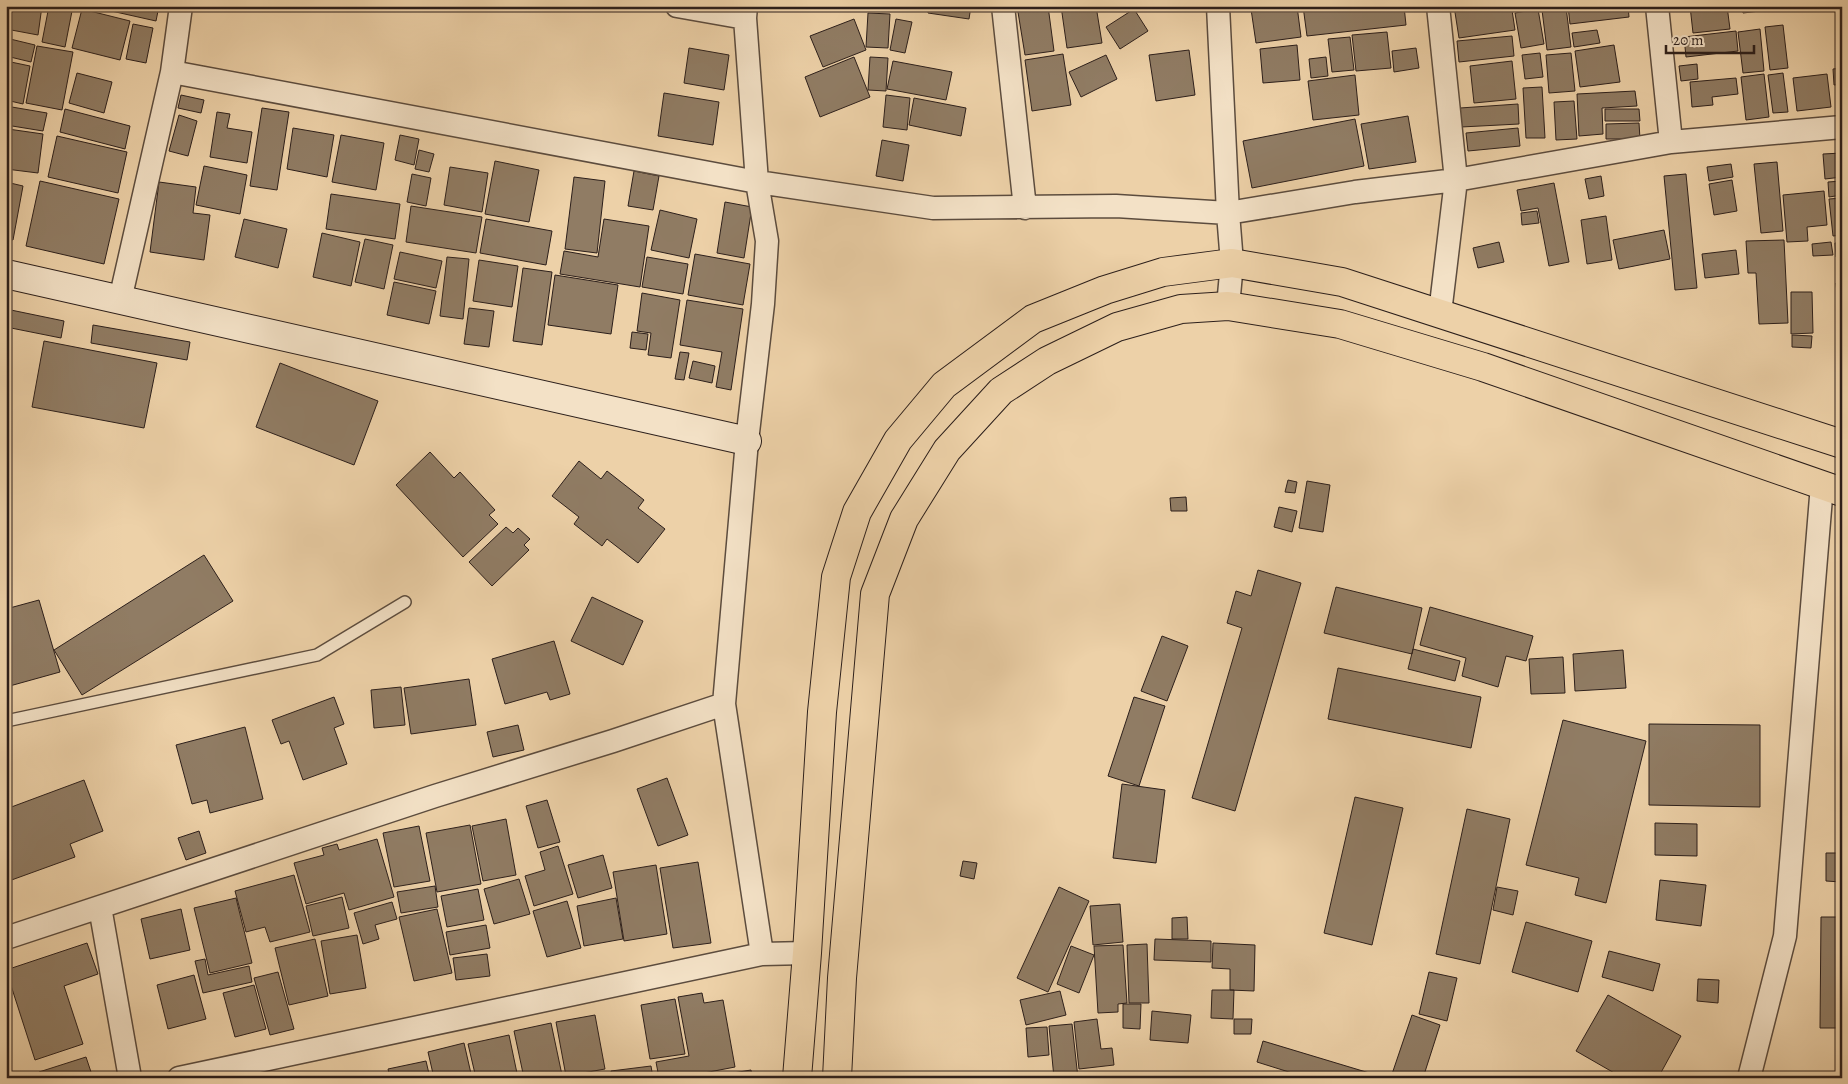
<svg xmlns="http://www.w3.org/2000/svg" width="1848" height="1084" font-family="Alegreya,serif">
	<rect width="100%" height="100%" fill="#edd1a8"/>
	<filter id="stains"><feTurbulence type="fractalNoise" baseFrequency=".004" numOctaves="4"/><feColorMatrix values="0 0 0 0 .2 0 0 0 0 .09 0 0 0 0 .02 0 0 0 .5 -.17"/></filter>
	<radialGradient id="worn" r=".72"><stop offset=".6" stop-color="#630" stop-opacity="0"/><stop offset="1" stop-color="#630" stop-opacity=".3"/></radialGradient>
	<path fill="#907c64" stroke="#2c1f1b" d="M6 6H42L38 35 6 29Z
		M49 6H73L65 47 42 42Z
		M89 6H159L156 21Z
		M928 6H971L969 19 928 13Z
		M1017 6H1048L1054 51 1025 55Z
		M1061 6H1096L1102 43 1067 48Z
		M1272 6H1297L1301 37 1256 43 1251 9Z
		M1303 6H1404L1406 25 1307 36Z
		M1454 6H1532V7L1512 10 1515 30 1459 38Z
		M1568 6H1628L1629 17 1570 24Z
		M1690 6H1727L1730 29 1693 33Z
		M1742 6H1759L1760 11 1743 13Z
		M1566 7 1571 47 1547 50 1542 10Z
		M82 9 130 21 120 60 72 48Z
		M1134 9 1148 31 1120 49 1106 27Z
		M1538 9 1544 44 1521 48 1515 13Z
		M868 13 890 14 888 48 866 47Z
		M854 19 866 50 823 67 810 36Z
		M896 19 912 22 905 53 890 50Z
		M133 24 153 28 146 63 126 59Z
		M1783 25 1788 68 1770 70 1765 27Z
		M1760 29 1764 71 1743 73 1738 32Z
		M1597 30 1600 43 1574 47 1572 33Z
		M1736 31 1738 51 1686 57 1684 37Z
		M1387 32 1391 68 1356 71 1352 35Z
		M1512 36 1514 56 1459 62 1457 41Z
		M1350 37 1354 70 1332 72 1328 39Z
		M6 38 35 45 31 62 6 56Z
		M1297 45 1300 80 1263 83 1260 49Z
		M1614 45 1620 82 1580 87 1575 51Z
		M37 46 73 52 62 110 26 103Z
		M689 48 729 55 724 90 684 83Z
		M1416 48 1419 68 1394 72 1392 51Z
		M1189 50 1195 95 1156 101 1149 55Z
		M1540 53 1543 77 1525 79 1522 55Z
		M1571 53 1575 91 1549 93 1546 55Z
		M1063 54 1071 105 1032 111 1025 60Z
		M1106 55 1117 79 1081 97 1069 72Z
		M854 57 870 97 820 117 805 77Z
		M870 57 888 58 886 91 868 90Z
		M1326 57 1328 76 1311 78 1309 59Z
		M6 61 30 66 23 104 6 100Z
		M893 61 952 72 946 100 887 89Z
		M1512 61 1516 99 1474 103 1470 66Z
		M1697 64 1698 79 1681 81 1679 66Z
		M1842 68V84L1834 85 1833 69Z
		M77 73 112 82 104 113 69 103Z
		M1783 73 1788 112 1773 113 1768 75Z
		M1764 74 1769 117 1746 120 1741 77Z
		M1827 74 1831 107 1797 111 1793 78Z
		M1355 75 1359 115 1313 120 1308 81Z
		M1736 78 1738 94 1712 97 1713 105 1692 107 1690 82Z
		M1542 87 1545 138H1526L1523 88Z
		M1635 91 1637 106 1602 108 1603 134 1579 136 1577 94Z
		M664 93 719 102 713 145 658 136Z
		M181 95 204 100 201 113 178 108Z
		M886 95 910 98 907 130 883 127Z
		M914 98 966 108 961 136 909 125Z
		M1574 101 1577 139 1556 140 1554 102Z
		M1518 104 1519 124 1461 127 1460 108Z
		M6 106 47 113 43 131 6 125Z
		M262 108 289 112 277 190 250 186Z
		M65 109 130 126 125 149 60 132Z
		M1605 109H1639L1640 121H1605Z
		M217 112 230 114 227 128 252 132 247 163 210 157Z
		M179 115 197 121 188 156 169 151Z
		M1408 116 1416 162 1369 169 1361 124Z
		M1355 119 1364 166 1252 188 1243 141Z
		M1639 123 1640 139H1606V124Z
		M293 128 334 135 327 177 287 169Z
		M1518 128 1520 146 1468 151 1466 133Z
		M8 129 43 134 38 173 6 169Z
		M341 135 384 143 376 190 332 182Z
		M400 135 419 139 414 165 395 160Z
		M57 136 127 152 118 193 48 177Z
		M882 140 909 145 903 181 876 176Z
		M419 150 434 154 429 172 415 169Z
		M1842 153V177L1825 179 1823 154Z
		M495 161 539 170 529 222 485 214Z
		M1777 162 1783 231 1761 233 1754 164Z
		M1731 164 1733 177 1709 181 1707 167Z
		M204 166 247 175 240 214 196 205Z
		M450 167 488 173 482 212 444 205Z
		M634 171 659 176 653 210 628 206Z
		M412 174 431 178 426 206 407 202Z
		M1686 174 1697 288 1675 290 1664 176Z
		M1601 176 1604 196 1589 199 1585 179Z
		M574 177 605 181 597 253 565 249Z
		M1732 180 1737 211 1714 215 1709 184Z
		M40 181 119 199 104 264 26 246Z
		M1842 181V195L1829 197 1828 182Z
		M6 182 23 186 13 240 6 239Z
		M159 182 196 187 193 213 210 215 204 260 150 252Z
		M1554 183 1569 262 1549 266 1538 208 1521 211 1517 190Z
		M1824 191 1827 225 1807 227 1808 241 1787 242 1783 195Z
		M331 194 400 204 395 239 326 229Z
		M1842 198V235L1833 236 1829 199Z
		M725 202 752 207 744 258 717 253Z
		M411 206 482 217 476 253 406 242Z
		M660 210 697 219 689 258 651 250Z
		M1537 211 1539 223 1522 225 1521 213Z
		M1606 216 1612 260 1587 264 1581 220Z
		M244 219 287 229 278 268 235 257Z
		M486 219 552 231 546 265 480 253Z
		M604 219 649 226 640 287 560 274 564 251 598 257Z
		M1664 230 1670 259 1619 269 1613 240Z
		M322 233 360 242 351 286 313 277Z
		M365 239 393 245 384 289 355 282Z
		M1784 240 1788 323 1759 324 1756 273H1748L1746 241Z
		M1499 242 1504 262 1478 268 1473 248Z
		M1831 242 1833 255 1813 256 1812 244Z
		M1835 243H1842V256L1836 257Z
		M1736 250 1739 274 1705 278 1702 254Z
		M400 252 442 261 436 288 394 279Z
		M695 254 750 264 743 305 688 295Z
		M447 257 469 259 463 319 440 316Z
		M647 257 688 264 683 294 642 287Z
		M479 260 518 266 512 307 473 301Z
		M523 268 552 272 542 345 513 341Z
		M555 275 618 285 611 334 548 325Z
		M394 282 436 291 429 324 387 315Z
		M1842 282V316H1839L1836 283Z
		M1791 292H1812L1813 333 1791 334Z
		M642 293 680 300 671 358 648 355 651 333 637 331Z
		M687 300 743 309 731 390 716 387 722 352 680 345Z
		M469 308 494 311 489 347 464 344Z
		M6 309 64 321 61 338 6 327Z
		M93 325 190 342 187 360 91 343Z
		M632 332 648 334 646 350 630 348Z
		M1792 335 1812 336 1811 348 1792 347Z
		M44 341 157 363 144 428 32 407Z
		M680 352 689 353 684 380 675 379Z
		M693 361 715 366 712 383 689 378Z
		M280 363 378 401 354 465 256 427Z
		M430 452 454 478 460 472 495 510 489 515 498 524 463 557 396 485Z
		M579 461 601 479 607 471 644 500 638 508 665 529 638 563 607 539 602 546 574 524 579 517 552 496Z
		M1288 480 1297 482 1295 493 1285 492Z
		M1307 481 1330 485 1323 532 1299 528Z
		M1186 497 1187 511H1171L1170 498Z
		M1279 507 1297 511 1292 532 1274 527Z
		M506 527 513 533 518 528 530 539 524 545 529 550 492 586 469 562Z
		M204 555 233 601 82 695 54 650Z
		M1258 570 1301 583 1235 811 1192 798 1242 628 1227 623 1236 591 1251 596Z
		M1336 587 1422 608 1412 654 1324 633Z
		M592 597 643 621 623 665 571 641Z
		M39 600 60 672 6 687V609Z
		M1430 607 1533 636 1526 661 1506 656 1498 687 1462 676 1466 658 1420 645Z
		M1162 636 1188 646 1167 701 1141 691Z
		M554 641 570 694 550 700 547 692 505 704 492 659Z
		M1413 649 1460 661 1455 681 1408 669Z
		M1623 650 1626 688 1575 691 1573 654Z
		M1563 657 1565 693 1531 694 1529 659Z
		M1338 668 1481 697 1471 748 1328 719Z
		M469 679 476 725 411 734 404 688Z
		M401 687 405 725 374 728 371 690Z
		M334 697 344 724 334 728 347 764 303 780 289 741 281 744 272 720Z
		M1134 697 1165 706 1139 786 1108 776Z
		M1563 720 1646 741 1606 903 1575 895 1579 878 1526 865Z
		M1649 724 1760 725V807L1649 805Z
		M518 725 524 750 493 757 487 732Z
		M245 727 263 799 210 813 207 800 192 804 176 745Z
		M667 778 688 835 658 846 637 789Z
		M84 780 103 831 70 844 75 857 6 882V809Z
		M1122 784 1165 790 1156 863 1113 858Z
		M1355 797 1403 808 1372 945 1324 933Z
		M547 800 560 842 538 848 526 806Z
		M1467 809 1510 819 1480 964 1436 954Z
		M506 819 516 875 483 881 472 826Z
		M1655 823 1697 824V856L1655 855Z
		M470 825 481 884 437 892 426 833Z
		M419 826 430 881 394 887 383 833Z
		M199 831 206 853 186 860 178 838Z
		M377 839 394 897 349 910 344 893 306 904 294 863 324 855 322 848 337 844 339 850Z
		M558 846 573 894 534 906 525 876 545 870 540 852Z
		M1826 853H1842V882L1826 881Z
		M603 855 612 888 578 898 568 865Z
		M963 861 977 863 974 879 960 876Z
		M698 862 711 943 673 948 660 868Z
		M656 865 667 934 624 941 613 872Z
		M294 875 310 932 270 942 265 927 246 932 235 891Z
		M519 879 530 914 494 924 484 889Z
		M1660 880 1706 885 1701 926 1656 920Z
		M435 886 438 907 401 913 397 892Z
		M1059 887 1089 901 1048 992 1017 978Z
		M1497 887 1518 891 1513 915 1493 910Z
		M478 889 484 920 447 927 441 896Z
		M1841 894 1842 1028H1820L1821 917H1841Z
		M342 897 349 928 313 936 306 906Z
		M236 898 252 963 210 973 194 908Z
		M616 898 623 939 584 946 577 906Z
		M567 901 581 948 547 957 533 911Z
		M392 902 397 919 375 925 379 939 363 944 354 913Z
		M1120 904 1123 942 1093 945 1090 906Z
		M181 909 190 950 150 959 141 919Z
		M437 909 452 973 414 981 399 917Z
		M1187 917 1188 939H1172V918Z
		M1526 922 1592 941 1578 992 1512 972Z
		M486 925 490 948 450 955 446 932Z
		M357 935 366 988 330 994 321 941Z
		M315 939 328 996 289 1005 275 948Z
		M1155 939 1211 941V962L1154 960Z
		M87 943 98 974 64 986 83 1044 35 1060 6 970Z
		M1213 943 1255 945 1254 991 1230 990V969L1212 968Z
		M1147 944 1149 1003H1129L1127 945Z
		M1123 945 1127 1003 1118 1004V1012L1098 1013 1094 946Z
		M1071 946 1094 955 1079 993 1057 984Z
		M1609 951 1660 964 1653 991 1602 977Z
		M487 954 490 976 456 980 453 958Z
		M205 959 208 975 249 966 252 982 203 993 195 961Z
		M278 972 294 1029 270 1035 254 978Z
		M1429 972 1457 978 1447 1021 1419 1014Z
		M194 975 206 1019 168 1029 157 985Z
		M1698 979 1719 980 1718 1003 1697 1001Z
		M254 985 266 1029 235 1037 223 993Z
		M1212 990H1234L1233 1019 1211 1018Z
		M1060 991 1066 1015 1026 1025 1020 1000Z
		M702 993 704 1003 723 1000 735 1067 678 1078H659L656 1062 689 1056 678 997Z
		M1608 995 1681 1036 1658 1078H1623L1576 1051Z
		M675 999 685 1054 650 1059 641 1005Z
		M1123 1004H1141L1140 1029 1123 1028Z
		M1152 1011 1191 1015 1188 1043 1150 1040Z
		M595 1015 605 1069 566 1076 556 1022Z
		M1412 1015 1440 1025 1423 1078H1394L1391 1077Z
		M1097 1019 1101 1049 1112 1048 1114 1065 1079 1069 1074 1022Z
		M1234 1019H1252L1251 1034H1234Z
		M551 1023 562 1075 552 1078H524L514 1031Z
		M1072 1024 1078 1078H1054L1049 1026Z
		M1047 1027 1049 1055 1028 1057 1026 1028Z
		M509 1035 518 1078H476L468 1044Z
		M1263 1041 1386 1078H1308L1257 1062Z
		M464 1043 472 1078H434L428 1052Z
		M86 1057 93 1078H41L39 1072Z
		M426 1061 430 1078H390L388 1069Z
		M651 1066 653 1078H612L611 1071Z
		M751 1070 752 1078H703Z
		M1022 1073 1023 1078H996Z"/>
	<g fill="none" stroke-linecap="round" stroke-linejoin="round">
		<g stroke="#5c4c3e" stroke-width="14">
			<path id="lane" d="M6 721 317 655 405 602"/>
		</g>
		<g stroke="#5c4c3e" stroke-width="25">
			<path id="street" d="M677 6 745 18
				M746 6 745 18 757 182 767 241 763 304 747 441 724 704 762 954
				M1003 6 1025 208
				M1218 6 1228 213 1232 263 1228 306
				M1438 6 1456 180 1440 313
				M1657 6 1671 142
				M172 72 757 182 933 208 1116 206 1228 213 1355 192 1456 180 1671 142 1842 127
				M120 300 172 72 181 6
				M100 907 130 1078
				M6 938 435 796 613 741 724 704
				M179 1078 762 954 807 953
				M1749 1078 1785 936 1822 485"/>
		</g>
		<g stroke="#2c1f1b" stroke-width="30">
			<path id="secondary" d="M6 274 747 441"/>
		</g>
		<g stroke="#2c1f1b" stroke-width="30">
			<path id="highway" d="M797 1078 807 953 822 712 836 577 857 512 898 440 944 385 1033 319 1105 290 1163 272 1232 263 1342 282 1842 444
				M837 1078 842 978 875 594 904 519 947 450 1001 391 1047 361 1117 327 1181 309 1228 306 1340 324 1483 367 1842 492"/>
		</g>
		<use href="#lane" stroke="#f3e1c6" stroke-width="11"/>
		<use href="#street" stroke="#f3e1c6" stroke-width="22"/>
		<use href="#secondary" stroke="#f3e1c6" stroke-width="28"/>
		<use href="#highway" stroke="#edd1a8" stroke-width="28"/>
	</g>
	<rect width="1848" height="1084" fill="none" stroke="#edd1a8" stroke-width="25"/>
	<rect x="8" y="8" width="1833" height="1069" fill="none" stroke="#2c1f1b" stroke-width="2.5"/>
	<rect x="12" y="12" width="1823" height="1059" fill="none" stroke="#2c1f1b"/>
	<path d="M1666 45v8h88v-8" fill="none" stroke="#2c1f1b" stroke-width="2.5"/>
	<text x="1673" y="45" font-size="15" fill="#2c1f1b" stroke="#f3e1c6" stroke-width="4" paint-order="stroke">20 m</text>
	<rect width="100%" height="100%" filter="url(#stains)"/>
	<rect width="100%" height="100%" fill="url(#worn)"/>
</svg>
